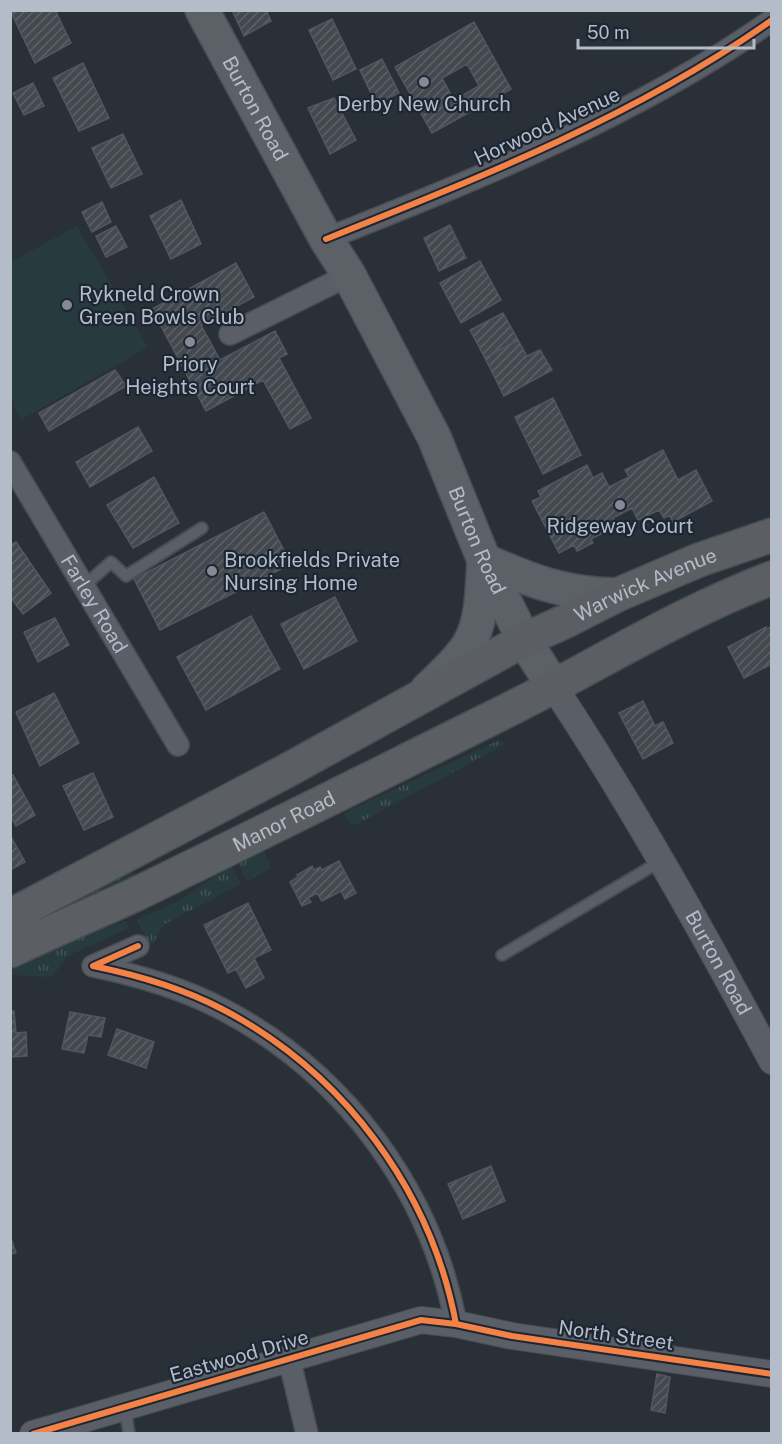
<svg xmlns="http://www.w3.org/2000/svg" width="782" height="1444" font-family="'Public Sans',sans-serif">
	<defs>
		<pattern id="grass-tufts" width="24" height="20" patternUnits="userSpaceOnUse" patternTransform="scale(1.5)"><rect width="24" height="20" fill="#273a3e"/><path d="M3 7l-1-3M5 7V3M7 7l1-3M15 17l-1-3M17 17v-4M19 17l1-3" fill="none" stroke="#445559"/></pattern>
		<pattern id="building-hatch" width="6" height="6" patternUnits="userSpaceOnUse" patternTransform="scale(1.5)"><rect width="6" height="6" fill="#444950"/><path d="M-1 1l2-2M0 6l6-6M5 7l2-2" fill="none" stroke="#5d6168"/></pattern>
	</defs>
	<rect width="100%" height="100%" fill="#2a3038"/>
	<path fill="url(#grass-tufts)" d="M497 741 507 743 355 825 349 823 344 813Z
		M263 849 271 868 247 881 238 862Z
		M231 865 241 884 165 924 157 935 153 945 146 938 137 920 138 919 177 902Z
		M131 869 136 877 11 933Z
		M125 921 129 928 74 953 66 958 52 977 11 975V971L54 947Z"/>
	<path fill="#273a3e" d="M77 226 148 347 21 420 11 402V262Z"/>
	<path fill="url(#building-hatch)" stroke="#52575f" stroke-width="1.5" fill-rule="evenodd" d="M10 10H55L71 43 35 63Z
		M232 10H266L271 21 244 36Z
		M332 19 356 69 333 80 309 30Z
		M474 22 511 89 432 133 395 67ZM467 64 479 86 454 100 442 78Z
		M382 59 399 93 376 104 360 70Z
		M83 63 109 118 79 131 53 78Z
		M33 83 44 106 24 115 13 93Z
		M334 98 356 140 330 154 308 108Z
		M123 134 142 174 111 188 92 148Z
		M181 200 201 244 171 259 150 216Z
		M102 202 111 222 92 232 82 212Z
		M450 225 466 258 439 271 424 238Z
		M116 226 127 247 106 257 96 236Z
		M480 261 501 300 461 323 440 283Z
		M236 263 254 297 201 325 220 360 275 331 287 354 279 358 311 418 290 429 263 380 206 411 152 309Z
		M503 313 518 340 485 358 470 330Z
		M518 340 527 356 540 350 552 370 504 396 485 358Z
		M115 370 126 386 49 431 39 413Z
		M553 398 581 455 543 474 515 417Z
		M138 427 152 451 90 487 76 462Z
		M663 450 678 480 696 470 712 501 673 522 669 515 664 518 659 510 638 520 632 508 613 518 617 526 591 539 593 543 577 551 574 545 559 553 532 501 541 497 538 491 587 465 593 478 602 473 609 487 629 477 625 470Z
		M154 477 179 523 133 548 107 505Z
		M264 512 291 564 160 630 134 579Z
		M16 542 51 593 23 614 10 597V545Z
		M335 597 357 641 304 669 281 624Z
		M251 616 280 669 206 710 177 657Z
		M55 618 69 645 38 662 24 632Z
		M766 627V629L772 627V664L744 678 728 647Z
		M54 693 79 743 40 766 16 712Z
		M643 701 655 726 663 722 673 743 643 759 619 713Z
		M93 773 113 817 84 830 63 786Z
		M13 775 35 815 16 826 10 815V776Z
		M10 835 25 862 10 870Z
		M339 861 356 893 345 899 341 891 322 901 317 893 308 898 311 902 302 906 290 882 298 877 297 875 312 866 314 870 320 867 322 870Z
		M248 903 271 950 254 958 264 978 246 988 236 969 228 973 204 925Z
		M10 1011H14L16 1033 26 1032 27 1056 10 1057Z
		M70 1012 105 1018 101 1037 88 1035 84 1053 62 1049Z
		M117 1029 154 1042 146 1068 108 1055Z
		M491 1166 505 1201 463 1219 448 1184Z
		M10 1235 16 1253 10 1254Z
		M657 1374 670 1377 665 1413 651 1410Z"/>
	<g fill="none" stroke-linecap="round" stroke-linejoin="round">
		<g stroke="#484c53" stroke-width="14">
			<path id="service" d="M84 586 111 562 126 576 202 528
				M502 955 661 861
				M125 1407 129 1434"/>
		</g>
		<g stroke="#484c53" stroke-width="24">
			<g id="minor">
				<path d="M326 239C479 178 636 116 772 20"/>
				<path d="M230 334 349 275"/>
				<path id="s1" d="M10 462 178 745"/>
				<path d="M138 946 93 966C137 975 182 988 222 1009 343 1072 431 1190 456 1324"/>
				<path d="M289 1358 307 1434"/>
			</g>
		</g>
		<g stroke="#484c53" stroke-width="28">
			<g id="tertiary">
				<path id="s2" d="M554 687C634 808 704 934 772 1061"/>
				<path d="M33 1434 421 1320 456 1324 512 1336 772 1374"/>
			</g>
		</g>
		<g stroke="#484c55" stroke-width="36">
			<g id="primary">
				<path id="s3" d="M202 10 326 239 349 275 434 437 484 560 524 640 554 687"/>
				<path d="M484 560C530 581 565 594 617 595"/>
				<path d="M427 690C441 676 459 661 469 644 483 620 482 587 484 560"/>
			</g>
		</g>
		<g stroke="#474c53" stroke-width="36">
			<g id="trunk">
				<path id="s4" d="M10 916 286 771 524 640 566 621 617 595 699 560 772 535"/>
				<path id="s5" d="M10 951C50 932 90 915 130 897 254 837 377 775 500 714 591 669 677 614 772 578"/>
			</g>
		</g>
		<use href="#service" stroke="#5a5e66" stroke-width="10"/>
		<use href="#minor" stroke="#5a5e66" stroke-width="21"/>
		<use href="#tertiary" stroke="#5a5e66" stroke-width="26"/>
		<use href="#primary" stroke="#5c6168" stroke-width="33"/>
		<use href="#trunk" stroke="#5b5f64" stroke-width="33"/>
		<g stroke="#1d2633" stroke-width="10">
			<path id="cycleway" d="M326 239C479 178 636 116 772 20
				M138 946 93 966C137 975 182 988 222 1009 343 1072 431 1190 456 1324
				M33 1434 421 1320 456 1324 512 1336 772 1374"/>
		</g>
		<use href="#cycleway" stroke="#f48246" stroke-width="6"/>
	</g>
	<g fill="#848b96" stroke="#1d2633" stroke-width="2">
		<circle cx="424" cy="82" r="6"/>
		<circle cx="67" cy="305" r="6"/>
		<circle cx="190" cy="342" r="6"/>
		<circle cx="620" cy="505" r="6"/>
		<circle cx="212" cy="571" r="6"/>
	</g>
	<g text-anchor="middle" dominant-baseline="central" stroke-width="4.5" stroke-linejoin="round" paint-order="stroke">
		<g font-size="20" fill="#b4bcc9" stroke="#1d2633">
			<text x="424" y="104">Derby New Church</text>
			<text x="79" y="294" text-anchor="start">Rykneld Crown<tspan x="79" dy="23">Green Bowls Club</tspan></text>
			<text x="190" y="364">Priory<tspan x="190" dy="23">Heights Court</tspan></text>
			<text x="620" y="526">Ridgeway Court</text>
			<text x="224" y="560" text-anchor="start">Brookfields Private<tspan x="224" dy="23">Nursing Home</tspan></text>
		</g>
		<g font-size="20" fill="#b4bcc9" stroke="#1d2633">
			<text stroke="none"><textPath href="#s3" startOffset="112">Burton Road</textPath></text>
			<text transform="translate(547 126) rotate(-25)">Horwood Avenue</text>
			<text stroke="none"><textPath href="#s3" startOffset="598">Burton Road</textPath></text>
			<text stroke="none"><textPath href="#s4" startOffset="717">Warwick Avenue</textPath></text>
			<text stroke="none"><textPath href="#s1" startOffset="165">Farley Road</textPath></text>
			<text stroke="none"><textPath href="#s5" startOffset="303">Manor Road</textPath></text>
			<text stroke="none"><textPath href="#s2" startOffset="321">Burton Road</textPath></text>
			<text transform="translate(616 1335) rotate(8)">North Street</text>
			<text transform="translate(239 1356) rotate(-16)">Eastwood Drive</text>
		</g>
	</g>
	<rect width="782" height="1444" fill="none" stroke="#b4bcc9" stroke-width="24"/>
	<path d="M578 39v9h176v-9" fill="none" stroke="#b4bcc9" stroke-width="3"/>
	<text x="587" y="39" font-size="18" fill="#b4bcc9" stroke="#1d2633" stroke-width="4.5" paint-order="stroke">50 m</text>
</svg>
